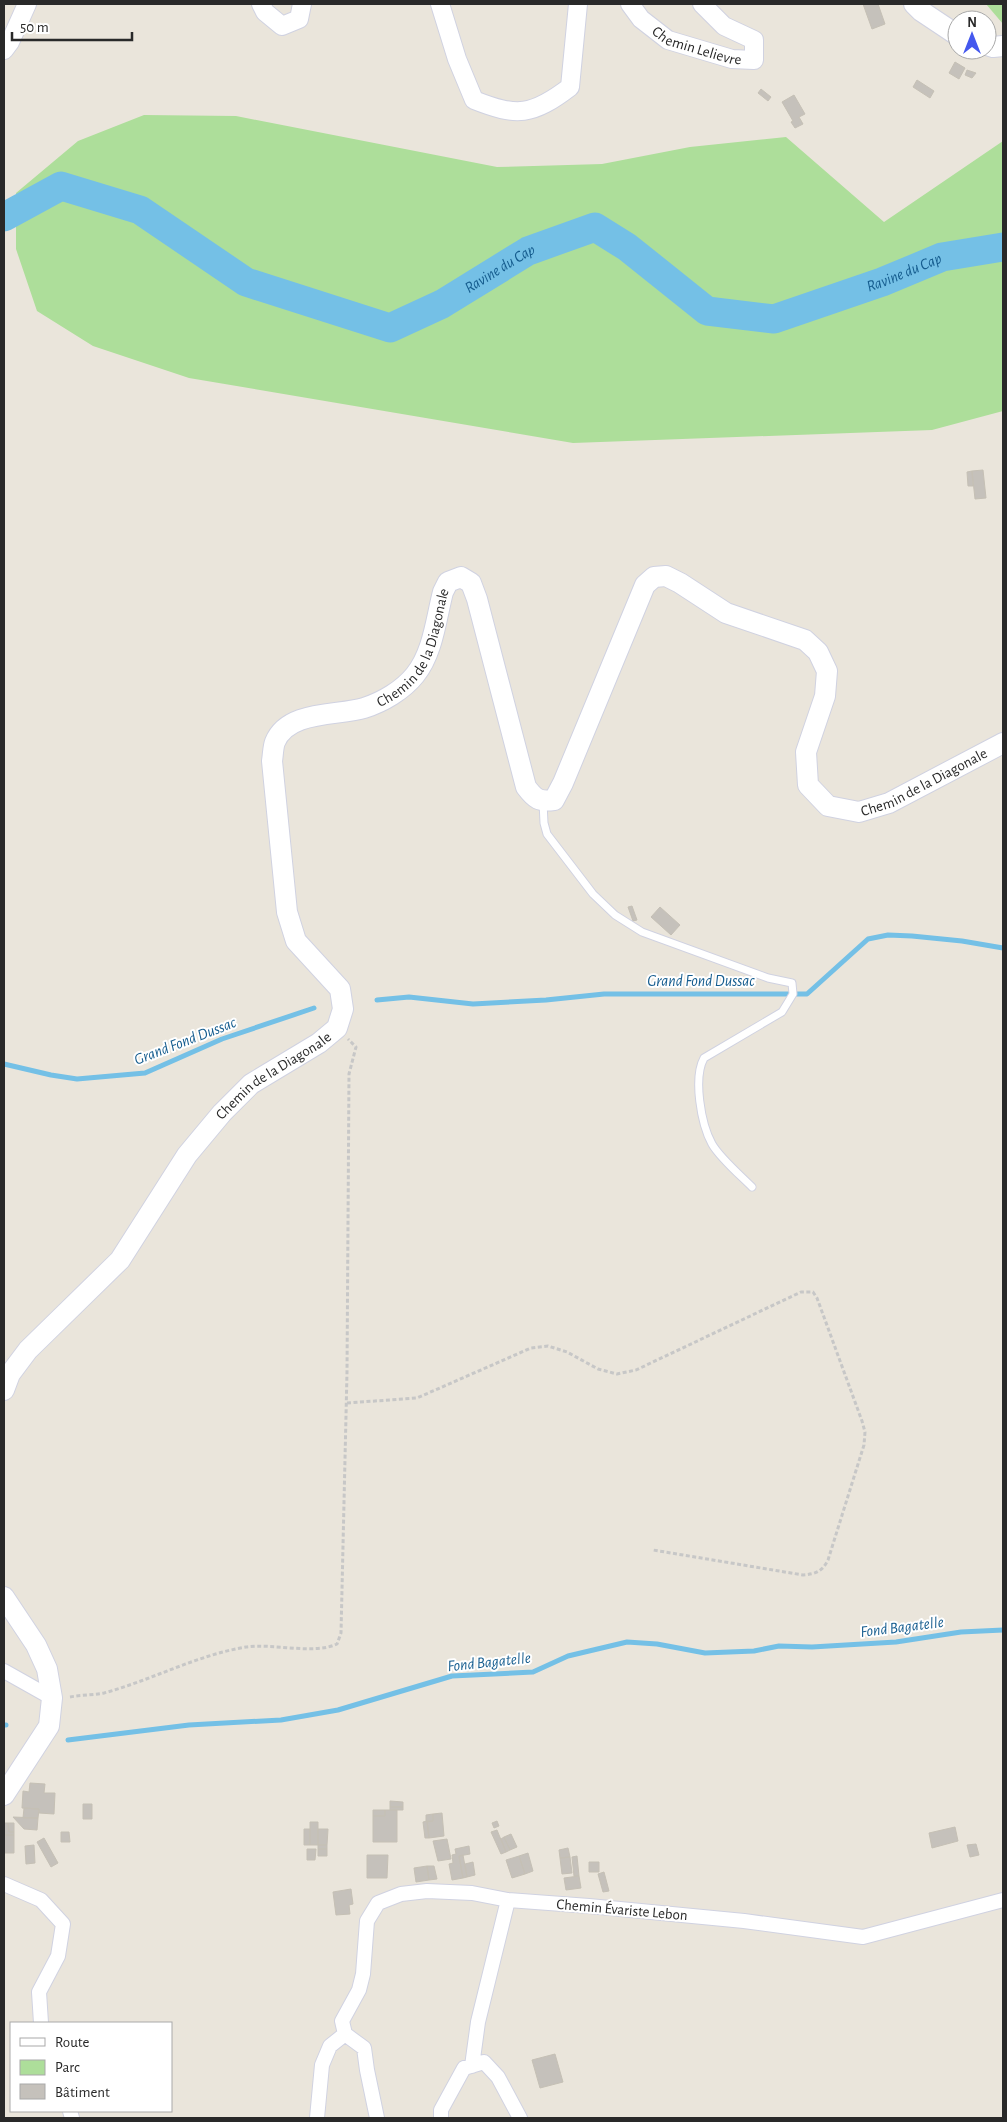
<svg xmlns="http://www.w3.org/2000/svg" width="1007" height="2122" font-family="'Alegreya Sans',sans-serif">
	<rect width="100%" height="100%" fill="#eae5db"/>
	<path fill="#adde9a" d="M986 4H1003V24Z
		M144 115 236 116 497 167 602 164 690 147 786 137 884 222 1003 141V411L932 430 573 443 189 378 93 346 37 311 16 249V193L78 141Z"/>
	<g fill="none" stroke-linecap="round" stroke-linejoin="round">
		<path stroke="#74c0e6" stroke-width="5" d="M377 1000 409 997 473 1004 546 1000 604 994H807L868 939 888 935 912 936 962 941 1003 948
			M4 1064 51 1075 77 1079 145 1073 222 1039 314 1008
			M4 1725H6
			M68 1740 189 1725 281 1720 338 1710 452 1676 533 1672 568 1656 627 1642 657 1644 705 1653 754 1651 779 1646 812 1647 896 1642 961 1632 1003 1630"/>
		<path stroke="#74c0e6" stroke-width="29" id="s1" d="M4 217 61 186 140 210 246 282 390 328 442 304 528 251 595 227 627 247 707 311 774 319 882 282 942 257 1003 247"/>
	</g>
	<path fill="#c5c1bb" stroke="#c5c0b5" d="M863 4H878L885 24 872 29Z
		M955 62 965 68 959 79 949 73Z
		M967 70 976 73 972 78 965 75Z
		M917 80 934 91 930 98 913 87Z
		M761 89 771 97 768 101 758 93Z
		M794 95 805 114 799 117 803 124 795 128 791 122 793 121 782 102Z
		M983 470 986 498 975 499 972 471Z
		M972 471 973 486H968L967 472Z
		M632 906 637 920 633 921 628 907Z
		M660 907 680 925 671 935 651 917Z
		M30 1783 45 1784 44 1793H55L54 1814 39 1813V1809L22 1808 23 1791 29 1792Z
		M390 1801 403 1802V1807H390Z
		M83 1804H92V1819H83Z
		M390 1807H403V1810H390Z
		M24 1808 39 1809 38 1818H23Z
		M373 1810H385V1816H373Z
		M385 1810H397V1842H373V1816H385Z
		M442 1813 444 1836 429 1838 427 1821H433V1814Z
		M433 1814V1821L426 1822V1815Z
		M13 1817 38 1818 37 1830 24 1829Z
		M427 1821 429 1838H425L423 1822Z
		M497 1821 499 1826 494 1828 492 1823Z
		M310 1822H318V1845H310Z
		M4 1823H8L9 1832H14V1835H4Z
		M8 1823H14V1832H9Z
		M955 1827 958 1841 932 1848 929 1833Z
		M304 1829H310V1845H304Z
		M318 1829H328L327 1845H318Z
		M497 1830 506 1852 501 1854 491 1832Z
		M61 1832H69L70 1842H61Z
		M511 1834 517 1847 510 1850 504 1837Z
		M4 1835H14V1853H4Z
		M504 1837 510 1850 506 1852 501 1839Z
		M44 1838 58 1863 51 1867 37 1842Z
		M447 1839 451 1859 438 1861 433 1841Z
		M976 1844 979 1855 970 1857 967 1845Z
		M34 1845 35 1863 26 1864 25 1846Z
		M318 1845H327V1849H318Z
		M469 1846 470 1854 459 1856 463 1878 452 1880 449 1864 453 1863 452 1855 456 1854 455 1849Z
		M568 1848 570 1857 560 1858 559 1850Z
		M307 1849H316L315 1860H307Z
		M318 1849H327V1856H318Z
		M528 1853 533 1871 525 1874 519 1856Z
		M367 1855H388L387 1878H367Z
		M463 1855 467 1877 463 1878 459 1856Z
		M519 1856 525 1874 512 1878 506 1860Z
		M577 1856 579 1876H574L572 1857Z
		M570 1857 572 1873 562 1874 560 1858Z
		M473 1862 475 1875 467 1877 465 1864Z
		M589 1862H599V1872H589Z
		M427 1866 429 1880 416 1882 414 1868Z
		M427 1866H434L437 1879 429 1880Z
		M604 1872 609 1891 603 1892 598 1874Z
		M579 1876 581 1888 566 1890 564 1878Z
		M351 1889 353 1904 349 1905 350 1914 336 1915 333 1892Z
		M555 2054 563 2082 540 2088 532 2060Z"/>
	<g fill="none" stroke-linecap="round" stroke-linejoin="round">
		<g stroke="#d0d2e1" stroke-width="9">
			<path id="service" d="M543 802 544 823 547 834 593 894 615 915 642 932 768 978 792 983 793 994 782 1012 704 1058C693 1078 701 1124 712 1144 720 1158 740 1175 752 1187"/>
		</g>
		<g stroke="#d0d2e1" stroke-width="16">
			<path id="minor" d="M4 1671 52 1698
				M4 1884 41 1900 63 1924 58 1956 39 1992 41 2023
				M345 2034 342 2021 359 1990 363 1974 367 1921 378 1903 401 1894 427 1891 472 1893 508 1900 589 1906 744 1921 863 1937 1003 1900
				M472 2066 478 2022 508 1900
				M70 2111 72 2118
				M317 2118 322 2065 330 2046 345 2034 364 2048 367 2070 377 2118
				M441 2118V2110L464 2068 484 2062 498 2077 520 2118"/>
		</g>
		<g stroke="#d0d2e1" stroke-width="20">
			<g id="tertiary">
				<path d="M261 4 265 12 282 26 299 19 302 4"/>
				<path d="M440 4 457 59 474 100C517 117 532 116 570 87L578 4"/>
				<path id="s2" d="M630 4 641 19 668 40 732 59 754 60V40L724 26 702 4"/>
				<path d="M4 50 10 42 27 4"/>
			</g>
		</g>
		<g stroke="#d0d2e1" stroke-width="22">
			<g id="secondary">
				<path d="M914 4 921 11 957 35"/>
				<path d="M987 45 993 47 1003 46"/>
				<path id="s3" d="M4 1390 10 1374 28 1350 120 1260 187 1155 222 1113 251 1084 319 1043 337 1028 343 1009 340 989 296 941 287 912 272 761C273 755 273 747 275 742 288 710 338 716 364 708 383 702 403 690 415 675 433 653 436 619 443 592L448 582 461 577 471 583 477 599 526 787C535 799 539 802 554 800L563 783 645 585 654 577 666 576 680 583 726 613 805 640 818 652 827 671 825 696 806 752 808 785 828 806 859 812 889 803 1003 743"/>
				<path d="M4 1597 36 1645 47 1669 52 1698 49 1726 4 1795"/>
			</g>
		</g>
		<path stroke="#c7c7c7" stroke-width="3" stroke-dasharray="4 2.5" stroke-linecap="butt" d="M347 1403 417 1398 531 1348 548 1346 567 1352 598 1369 617 1374 636 1370 801 1292H813L817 1298 862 1421 865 1432 864 1445 828 1560C822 1572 815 1574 803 1575L653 1550
			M70 1697C81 1695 93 1695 104 1693 152 1680 197 1655 246 1647 273 1643 314 1655 337 1644L341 1633 347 1372 349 1074 356 1047 348 1039"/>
		<use href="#service" stroke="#fff" stroke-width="7"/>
		<use href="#minor" stroke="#fff" stroke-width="14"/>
		<use href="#tertiary" stroke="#fff" stroke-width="18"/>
		<use href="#secondary" stroke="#fff" stroke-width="20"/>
	</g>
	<g text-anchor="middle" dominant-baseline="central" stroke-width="4" stroke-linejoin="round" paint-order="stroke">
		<g font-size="15" fill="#292929" stroke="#fff">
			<text stroke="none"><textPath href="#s2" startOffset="82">Chemin Lelievre</textPath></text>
			<text stroke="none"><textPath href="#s3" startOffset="989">Chemin de la Diagonale</textPath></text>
			<text stroke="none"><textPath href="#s3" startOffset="2036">Chemin de la Diagonale</textPath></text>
			<text stroke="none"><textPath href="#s3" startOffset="419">Chemin de la Diagonale</textPath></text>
			<text transform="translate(622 1910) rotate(5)">Chemin Évariste Lebon</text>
		</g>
		<g font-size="16" font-style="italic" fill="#165d8f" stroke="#fff">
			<text stroke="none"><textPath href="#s1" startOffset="552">Ravine du Cap</textPath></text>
			<text stroke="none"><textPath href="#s1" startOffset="1002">Ravine du Cap</textPath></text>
			<text x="701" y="981">Grand Fond Dussac</text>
			<text transform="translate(185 1041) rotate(-21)">Grand Fond Dussac</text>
			<text transform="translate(902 1627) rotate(-7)">Fond Bagatelle</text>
			<text transform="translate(489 1662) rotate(-6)">Fond Bagatelle</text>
		</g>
	</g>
	<rect width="1007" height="2122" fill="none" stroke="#292929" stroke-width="10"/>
	<rect x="10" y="2022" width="162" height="90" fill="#ffffff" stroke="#a9a9a9"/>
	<rect x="20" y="2038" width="25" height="8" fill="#ffffff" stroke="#a9a9a9"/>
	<text x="55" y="2047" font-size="15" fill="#292929">Route</text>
	<rect x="20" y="2060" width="25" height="15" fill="#adde9a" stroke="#a9a9a9"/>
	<text x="55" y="2072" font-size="15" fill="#292929">Parc</text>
	<rect x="20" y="2084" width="25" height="15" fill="#c5c1bb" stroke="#a9a9a9"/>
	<text x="55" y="2097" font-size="15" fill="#292929">Bâtiment</text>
	<g transform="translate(972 35)"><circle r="24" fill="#ffffff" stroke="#a9a9a9"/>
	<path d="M0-4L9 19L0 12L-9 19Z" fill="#4458ee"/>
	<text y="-8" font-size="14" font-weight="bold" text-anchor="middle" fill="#292929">N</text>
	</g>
	<path d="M12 32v8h120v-8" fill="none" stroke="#292929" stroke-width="2.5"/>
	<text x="20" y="32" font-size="15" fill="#292929" stroke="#ffffff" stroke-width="4" paint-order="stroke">50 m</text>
</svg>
